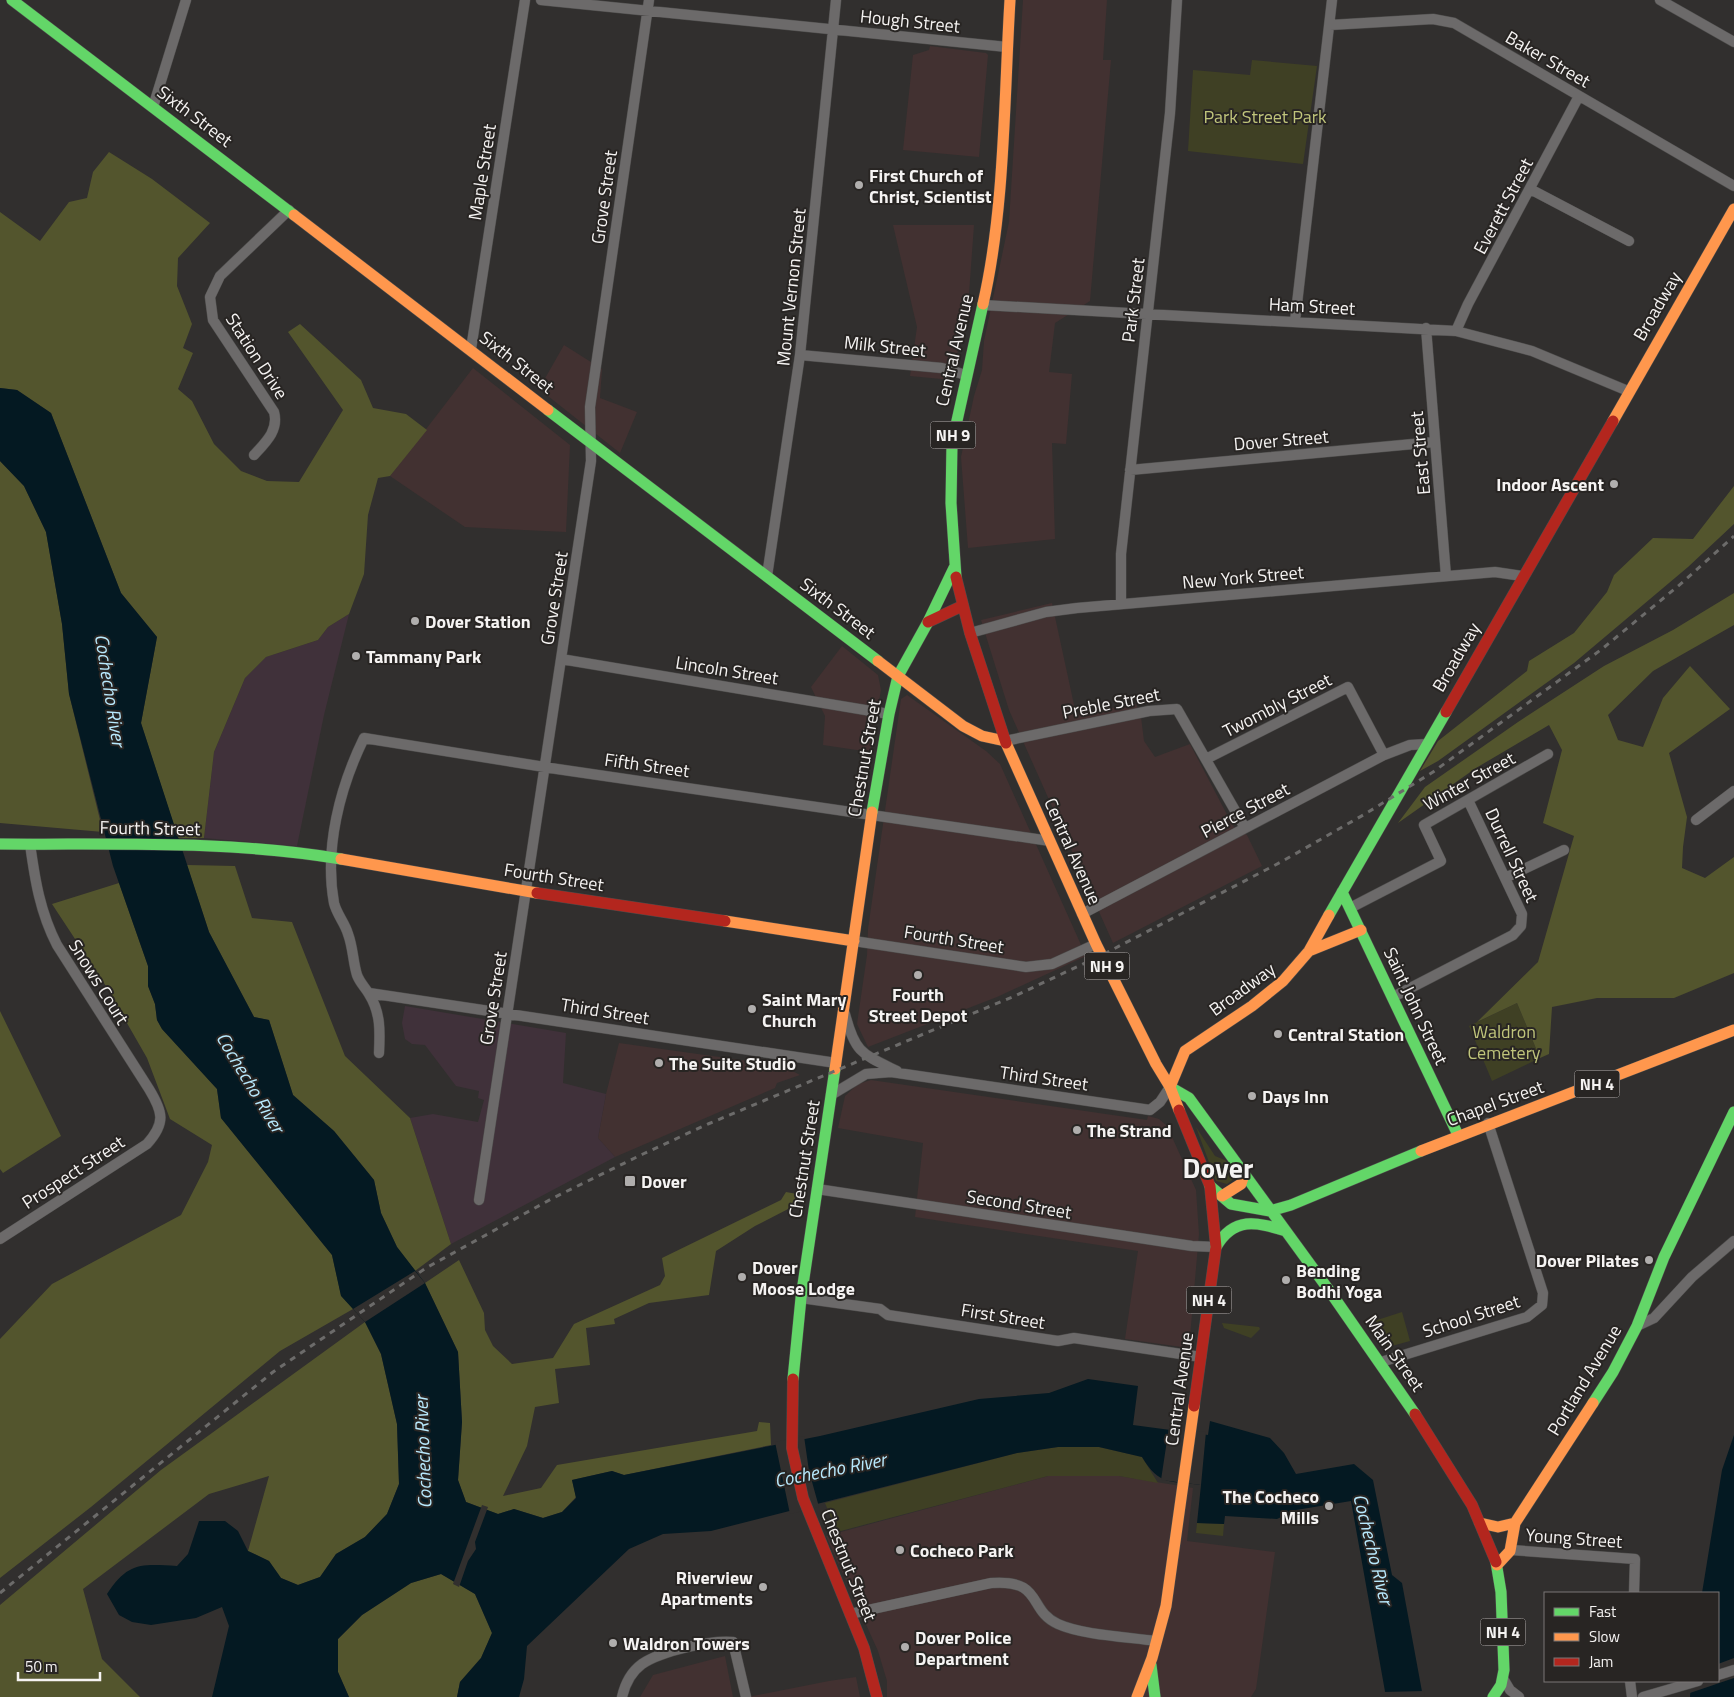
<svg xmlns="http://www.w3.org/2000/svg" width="1734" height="1697" font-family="'Titillium Web',sans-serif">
	<rect width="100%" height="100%" fill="#312f2e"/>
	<path fill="#423131" d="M1023 0H1107L1103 60H1111L1090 301 1055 323 1049 372 1072 374 1066 444 1052 443 1055 539 968 548 961 457 974 396 982 370 984 341 1009 222Z
		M930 46 986 53 988 55 979 157 903 150 913 55 929 50Z
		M893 225H974L969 294 952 380 910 376 917 327Z
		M564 345 602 369 600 398 637 412 620 453 539 389Z
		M473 368 570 445 566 532 465 527 390 476Z
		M1052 603 1076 714 1136 704 1141 717 1144 741 1155 757 1190 744 1233 826 1247 835 1262 866 1113 943 1009 710 981 620Z
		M842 646 878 675 881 690 870 752 823 745 825 716 811 687Z
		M907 695 986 751 1000 764 1086 956 997 997 868 1047 857 1024 867 955 868 929 901 699Z
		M619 1043 783 1066 800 1075 777 1083 775 1088 615 1157 598 1138 606 1094Z
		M871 1080 1147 1120 1148 1116 1159 1119 1167 1126 1196 1190 1199 1234 1189 1348 1125 1339 1138 1251 915 1217 923 1143 838 1128 845 1096 858 1084Z
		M1048 1476H1119L1193 1488 1187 1541 1275 1552 1256 1689 1251 1697H887V1681L878 1651 826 1536Z
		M725 1656 733 1697H640L653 1675Z
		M856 1677 860 1697H748L829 1681Z"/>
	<path fill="#40313a" d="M349 614 324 715 297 846 204 838 214 752 245 678 266 657 318 640 328 627Z
		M405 1006 566 1033 563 1083 606 1094 598 1138 615 1157 451 1244 410 1118 433 1114 478 1122 484 1100 478 1098 479 1091 456 1086 425 1045 412 1044 405 1039 402 1023Z"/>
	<path fill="#3f4024" d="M1252 60 1317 66 1303 164 1188 151 1193 70 1250 75Z
		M1517 1003 1540 1058 1492 1081 1469 1026Z
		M1196 1127 1215 1156 1225 1160 1236 1175 1235 1178 1227 1184 1216 1181Z
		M1402 1312 1410 1341 1388 1347 1371 1322Z
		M1222 1323 1259 1327 1260 1329 1251 1338 1224 1328Z
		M1058 1447H1099L1142 1457 1158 1483 1119 1476H1048L837 1532 825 1503 1017 1453Z
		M1197 1523 1224 1524 1223 1536 1196 1533Z"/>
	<path fill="#53552d" d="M109 152 152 179 210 223 178 258 177 286 192 324 183 348 193 353 178 389 192 401 214 444 241 471 267 481 299 482 343 410 288 332 300 324 361 380 373 408 406 414 427 430 390 476 378 478 368 515 364 574 349 614 328 627 318 640 266 657 245 678 214 752 204 838H178L141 723 157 637 121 593 51 413 17 390 0 388V212L40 241 69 202 87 198 93 172Z
		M0 461 24 486 46 532 62 624 69 694 103 832 0 823Z
		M1734 486V524L1688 567 1574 663 1438 761 1420 771 1438 741 1527 671 1529 661 1574 633 1607 592 1614 575 1653 538 1693 539Z
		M1734 593V625L1653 671 1608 715 1618 740 1643 747 1663 698 1690 666 1730 709 1669 753 1687 817 1683 847 1682 868 1705 878 1734 857V973L1674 998H1597L1552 1007 1549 1054 1540 1058 1517 1003 1477 1022 1538 962 1574 836 1543 823 1562 750 1549 725 1476 768 1398 823 1425 787 1518 722 1604 666 1673 630Z
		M187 865 235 866 252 918 292 922 345 1056 410 1118 451 1244 415 1271 397 1247 381 1213 374 1180 334 1131 293 1095 269 1020 254 1017 209 932Z
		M119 883 148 966V986L155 1004 157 1020 162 1029 217 1089 221 1118 332 1255 341 1295 353 1309 280 1351 91 1507 0 1578V1339L52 1284 181 1215 208 1162 212 1145 170 1119 147 1058 104 983 52 904Z
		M0 1011 61 1136 3 1173 0 1169Z
		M786 1192 797 1194 792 1207 755 1226 716 1251 709 1295 649 1303 614 1319 615 1324 586 1328 590 1365 555 1369 559 1403 535 1407 527 1446 503 1496 541 1488 557 1465 757 1431 759 1422 770 1423 771 1445 624 1475 612 1471 572 1480 576 1497 562 1512 543 1518 514 1509 498 1514 466 1502 458 1480 462 1422 458 1352 425 1283 459 1260 484 1313 485 1330 493 1346 512 1364 553 1358 574 1324 660 1285 665 1276 662 1258 781 1200Z
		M365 1322 381 1354 397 1424 399 1484 387 1514 365 1537 336 1554 320 1577 298 1585 281 1578 269 1561 248 1551 269 1476 209 1494 83 1589 102 1659 140 1697H0V1605L161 1470Z
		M441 1574 475 1594 492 1633 481 1658 460 1682 457 1697H349L338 1672V1639L362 1615 411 1583Z"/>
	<path fill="#041922" d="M0 388 17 390 51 413 121 593 157 637 141 723 209 932 254 1017 269 1020 293 1095 334 1131 374 1180 381 1213 397 1247 425 1283 458 1352 462 1422 458 1480 466 1502 498 1514 514 1509 543 1518 562 1512 576 1498 572 1480 612 1471 624 1475 820 1436 979 1399 1049 1393 1088 1379 1138 1386 1133 1425 1208 1435 1210 1421 1270 1438 1284 1453 1296 1474 1354 1464 1373 1480 1392 1575 1402 1583 1423 1697H1386L1351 1501 1296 1510 1277 1519 1225 1516 1224 1524 1197 1523 1201 1485C1171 1481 1159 1486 1142 1457L1099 1447H1058L1017 1453 711 1531 663 1534 629 1549 527 1646 524 1679 519 1697H457L460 1682 481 1658 492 1633 475 1594 441 1574 411 1583 362 1615 338 1639V1672L349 1697H212L229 1626 222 1607 196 1618 151 1625 132 1622 119 1615 107 1594C128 1562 141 1564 177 1566L188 1554 199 1521H225L238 1531 248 1551 269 1561 281 1578 298 1585 320 1577 336 1554 365 1537 387 1514 399 1484 397 1424 381 1354 365 1322 341 1296 332 1255 221 1118 217 1089 162 1029 157 1020 155 1004 148 986V966L113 866 69 694 62 624 46 532 24 486 0 461Z
		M1734 1435V1697H1690L1691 1681H1718V1593H1702L1722 1470Z"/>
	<path fill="#312f2e" d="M415 1271 425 1283 365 1322 353 1309Z
		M1169 1427 1206 1432 1201 1485 1161 1480Z
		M804 1436 809 1471 819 1507 790 1514 775 1442Z
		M482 1505 488 1507 475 1542 476 1549 468 1561 459 1587 453 1584Z
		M1734 1658V1678L1687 1694 1689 1681H1718V1664Z
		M1424 1691 1425 1697H1383V1692Z"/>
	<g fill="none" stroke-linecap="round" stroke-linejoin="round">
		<g stroke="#4d4c4b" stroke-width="11">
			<path id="street" d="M541 0 1007 47
				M1660 0 1734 42
				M1330 25 1433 19 1454 23 1734 186
				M153 107 186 0
				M1530 189 1629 241
				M983 305 1456 331 1532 351 1628 391
				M1295 321 1332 0
				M1426 328 1446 576
				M1456 331 1468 304 1579 96
				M471 349 525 0
				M800 355 942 368 966 375
				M254 455C266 442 279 430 274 412L213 320 210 297 220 276 289 210
				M1130 470 1435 442
				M767 576 800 355 836 0
				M1121 604V554L1170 113 1177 0
				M970 633 1046 612 1077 608 1495 572 1522 576
				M561 659 889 714
				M1005 741 1149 711 1177 709 1245 828
				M1206 759 1348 687 1384 755
				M1696 820 1734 791
				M1505 878 1564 850
				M1350 908 1441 861 1424 825 1548 754
				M1082 914 1384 755 1410 745 1427 744
				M854 941 1026 967 1052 964 1096 944
				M369 993 836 1063
				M1393 997 1513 935 1521 926 1522 914 1468 800
				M845 1014C855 1053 862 1054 897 1071
				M379 1053C380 1032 381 1013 369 994 365 987 360 983 357 975 353 962 353 947 348 934 345 923 337 915 334 903 324 848 340 787 364 738L557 769 1050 841
				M831 1095 866 1074 891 1072 1150 1110 1160 1102 1170 1087
				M817 1189 1192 1246 1216 1247
				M479 1200 591 461 590 407 649 0
				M0 1239 147 1144C166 1123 163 1112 149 1089L57 945C40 912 35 880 30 844
				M801 1298 880 1309 888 1315 1058 1341 1074 1338 1201 1357
				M1637 1326 1654 1318 1692 1277 1734 1241
				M1381 1362 1527 1317 1542 1305 1543 1293 1488 1123
				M1511 1550 1635 1559 1634 1593
				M850 1614 991 1583C1044 1579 1027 1610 1058 1624 1082 1635 1128 1637 1156 1641
				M1718 1675 1734 1670
				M1504 1680 1510 1690 1519 1697
				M1630 1681 1632 1697
				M622 1697C625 1684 631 1672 642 1664 661 1651 710 1640 733 1642L746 1697
				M1643 1697 1698 1681"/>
		</g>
		<g stroke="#4d4c4b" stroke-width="12">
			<path id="fast" d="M12 0 294 215
				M548 410 878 661
				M956 577 951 503 952 443 983 304
				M872 812 889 714 898 676 928 622 954 568
				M0 844C113 845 229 840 341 859
				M1342 892 1458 1135
				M1329 915 1446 712
				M1170 1087 1189 1098 1331 1293 1415 1414
				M1210 1186 1231 1204 1270 1211 1291 1205 1421 1151
				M1216 1247C1234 1216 1256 1222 1286 1231
				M793 1379 801 1298 835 1069
				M1593 1403 1613 1372 1637 1326 1664 1257 1734 1112
				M1151 1665 1155 1697
				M1493 1697 1501 1685 1504 1670 1501 1592 1496 1562"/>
		</g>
		<g stroke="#4d4c4b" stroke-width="12">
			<path id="slow" d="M294 215 548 410
				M983 304C1005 209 1004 98 1010 0
				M1613 421 1734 209
				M878 661 963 726 982 736 1005 741
				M1006 743 1096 944 1156 1064 1170 1087 1179 1110
				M341 859 537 893
				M725 921 854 941
				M1309 951 1361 930
				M835 1069 872 812
				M1170 1087 1185 1051 1252 1006 1283 981 1309 951 1329 915
				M1421 1151 1734 1030
				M1222 1196 1241 1184 1244 1175
				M1480 1523 1498 1527 1515 1523
				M1497 1565 1510 1551 1515 1523 1593 1403
				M1137 1697 1152 1658 1166 1606 1194 1406"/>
		</g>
		<g stroke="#4d4c4b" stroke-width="12">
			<path id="jam" d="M956 577 970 633 1006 743
				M928 622 962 606
				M1446 712 1613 421
				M537 893 725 921
				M1179 1110 1210 1186 1216 1247 1194 1406
				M793 1379 792 1448 803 1498 864 1648 877 1697
				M1415 1414 1472 1505 1496 1562"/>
		</g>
		<use href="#street" stroke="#6c6a6a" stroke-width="10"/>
		<use href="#fast" stroke="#63d668" stroke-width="11"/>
		<use href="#slow" stroke="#ff974d" stroke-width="11"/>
		<use href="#jam" stroke="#b3261e" stroke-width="11"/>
		<path stroke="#6c6b6a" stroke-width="3" stroke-dasharray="6 6" stroke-linecap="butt" d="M0 1593 273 1372 426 1268 553 1198 643 1154 708 1124 1017 995 1102 955 1281 862 1365 814 1433 772 1602 649 1683 582 1734 536"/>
	</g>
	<g fill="#b0aead" stroke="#282523" stroke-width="2">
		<circle cx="859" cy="185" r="5"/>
		<circle cx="1614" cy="484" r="5"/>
		<circle cx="415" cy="621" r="5"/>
		<circle cx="356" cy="656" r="5"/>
		<circle cx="918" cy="975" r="5"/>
		<circle cx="752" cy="1009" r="5"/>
		<circle cx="1278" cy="1034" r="5"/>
		<circle cx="659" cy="1063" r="5"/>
		<circle cx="1252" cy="1096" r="5"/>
		<circle cx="1077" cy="1130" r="5"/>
		<rect x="624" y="1175" width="12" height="12" rx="2.5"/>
		<circle cx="1649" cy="1260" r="5"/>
		<circle cx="742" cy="1277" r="5"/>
		<circle cx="1286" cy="1280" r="5"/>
		<circle cx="1329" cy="1506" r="5"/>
		<circle cx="900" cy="1550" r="5"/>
		<circle cx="763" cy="1587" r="5"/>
		<circle cx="613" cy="1643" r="5"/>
		<circle cx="905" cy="1647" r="5"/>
	</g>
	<g text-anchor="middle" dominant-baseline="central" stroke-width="4" stroke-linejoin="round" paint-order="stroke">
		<g fill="#282523" stroke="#b8b5b4" stroke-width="1">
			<rect x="930.5" y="421.5" width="45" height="27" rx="4"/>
			<rect x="1084.5" y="952.5" width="45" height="27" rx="4"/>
			<rect x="1574.5" y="1070.5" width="45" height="27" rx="4"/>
			<rect x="1186.5" y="1286.5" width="45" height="27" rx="4"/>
			<rect x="1480.5" y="1618.5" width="45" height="27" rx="4"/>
		</g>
		<g font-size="16" font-weight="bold" fill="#f5f3f2">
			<text x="953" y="435">NH 9</text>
			<text x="1107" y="966">NH 9</text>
			<text x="1597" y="1084">NH 4</text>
			<text x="1209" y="1300">NH 4</text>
			<text x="1503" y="1632">NH 4</text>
		</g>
		<g font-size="18" fill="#f5f3f2" stroke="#282523">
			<text transform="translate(910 21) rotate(6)">Hough Street</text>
			<text transform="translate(1548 59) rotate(30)">Baker Street</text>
			<text transform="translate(195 116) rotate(37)">Sixth Street</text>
			<text transform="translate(482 172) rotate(-81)">Maple Street</text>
			<text transform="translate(604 197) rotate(-82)">Grove Street</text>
			<text transform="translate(1503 206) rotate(-62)">Everett Street</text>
			<text transform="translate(791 287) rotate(-84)">Mount Vernon Street</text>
			<text transform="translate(1133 300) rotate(-83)">Park Street</text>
			<text transform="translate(1312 306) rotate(3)">Ham Street</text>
			<text transform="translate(1657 306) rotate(-60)">Broadway</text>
			<text transform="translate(885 346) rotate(6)">Milk Street</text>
			<text transform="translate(954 350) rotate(-77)">Central Avenue</text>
			<text transform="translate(257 356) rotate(57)">Station Drive</text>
			<text transform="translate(517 362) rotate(38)">Sixth Street</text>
			<text transform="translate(1281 440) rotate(-5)">Dover Street</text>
			<text transform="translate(1420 453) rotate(-95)">East Street</text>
			<text transform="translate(1243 577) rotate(-5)">New York Street</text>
			<text transform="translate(554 598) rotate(-81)">Grove Street</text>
			<text transform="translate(838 608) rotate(37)">Sixth Street</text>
			<text transform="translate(1456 657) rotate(-60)">Broadway</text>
			<text transform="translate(727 670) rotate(9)">Lincoln Street</text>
			<text transform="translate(1111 703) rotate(-11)">Preble Street</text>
			<text transform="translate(1277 705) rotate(-27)">Twombly Street</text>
			<text transform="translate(864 758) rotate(-80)">Chestnut Street</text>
			<text transform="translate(647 765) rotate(8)">Fifth Street</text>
			<text transform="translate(1469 781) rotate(-29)">Winter Street</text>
			<text transform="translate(1245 810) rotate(-28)">Pierce Street</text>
			<text transform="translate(150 828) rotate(1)">Fourth Street</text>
			<text transform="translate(1073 851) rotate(66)">Central Avenue</text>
			<text transform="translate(1512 855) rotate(65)">Durrell Street</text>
			<text transform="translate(554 877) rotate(9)">Fourth Street</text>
			<text transform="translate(954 939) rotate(9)">Fourth Street</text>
			<text transform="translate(99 982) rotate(58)">Snows Court</text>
			<text transform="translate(1242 989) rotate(-36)">Broadway</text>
			<text transform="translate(493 998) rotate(-81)">Grove Street</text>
			<text transform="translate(1416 1006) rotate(65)">Saint John Street</text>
			<text transform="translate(605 1011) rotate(9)">Third Street</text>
			<text transform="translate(1044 1078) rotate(8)">Third Street</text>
			<text transform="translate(1495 1103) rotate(-20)">Chapel Street</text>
			<text transform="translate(804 1159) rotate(-81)">Chestnut Street</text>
			<text transform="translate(73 1172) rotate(-33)">Prospect Street</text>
			<text transform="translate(1019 1204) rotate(9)">Second Street</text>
			<text transform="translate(1003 1316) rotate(9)">First Street</text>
			<text transform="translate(1471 1316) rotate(-18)">School Street</text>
			<text transform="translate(1395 1353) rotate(55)">Main Street</text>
			<text transform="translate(1584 1380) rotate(-59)">Portland Avenue</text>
			<text transform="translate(1179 1389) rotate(-82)">Central Avenue</text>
			<text transform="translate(1574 1538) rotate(4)">Young Street</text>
			<text transform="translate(849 1565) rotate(68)">Chestnut Street</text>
		</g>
		<g font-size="18" fill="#c0c57b" stroke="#282523">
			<text x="1265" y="116">Park Street Park</text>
			<text x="1504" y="1031">Waldron<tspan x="1504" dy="21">Cemetery</tspan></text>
		</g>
		<g font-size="18" font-weight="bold" fill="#f5f3f2" stroke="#282523" text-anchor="start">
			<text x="869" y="175">First Church of<tspan x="869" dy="21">Christ, Scientist</tspan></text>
			<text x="1604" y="484" text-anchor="end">Indoor Ascent</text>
			<text x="425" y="621">Dover Station</text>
			<text x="366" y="656">Tammany Park</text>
			<text x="918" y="994" text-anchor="middle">Fourth<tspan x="918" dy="21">Street Depot</tspan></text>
			<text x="762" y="999">Saint Mary<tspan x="762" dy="21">Church</tspan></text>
			<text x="1288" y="1034">Central Station</text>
			<text x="669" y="1063">The Suite Studio</text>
			<text x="1262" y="1096">Days Inn</text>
			<text x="1087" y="1130">The Strand</text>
			<text x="641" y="1181">Dover</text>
			<text x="1639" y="1260" text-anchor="end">Dover Pilates</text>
			<text x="752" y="1267">Dover<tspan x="752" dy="21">Moose Lodge</tspan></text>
			<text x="1296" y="1270">Bending<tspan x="1296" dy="21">Bodhi Yoga</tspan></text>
			<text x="1319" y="1496" text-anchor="end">The Cocheco<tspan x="1319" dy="21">Mills</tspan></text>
			<text x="910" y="1550">Cocheco Park</text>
			<text x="753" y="1577" text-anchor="end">Riverview<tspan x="753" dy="21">Apartments</tspan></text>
			<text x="915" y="1637">Dover Police<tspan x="915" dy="21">Department</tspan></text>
			<text x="623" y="1643">Waldron Towers</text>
		</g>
		<g font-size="19" font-style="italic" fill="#b8e9fd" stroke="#282523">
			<text transform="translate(111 690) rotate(81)">Cochecho River</text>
			<text transform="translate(251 1082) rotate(59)">Cochecho River</text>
			<text transform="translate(422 1452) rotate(-92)">Cochecho River</text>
			<text transform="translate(830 1469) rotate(-11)">Cochecho River</text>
			<text transform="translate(1374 1549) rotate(76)">Cochecho River</text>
		</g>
		<g font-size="28" font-weight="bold" fill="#f5f3f2" stroke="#282523">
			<text x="1218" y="1167">Dover</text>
		</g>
	</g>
	<rect x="1544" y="1592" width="175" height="90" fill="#282523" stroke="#7a7776"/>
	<rect x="1554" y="1608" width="25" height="8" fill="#63d668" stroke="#7a7776"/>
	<text x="1589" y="1617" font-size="15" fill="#f5f3f2">Fast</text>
	<rect x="1554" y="1633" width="25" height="8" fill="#ff974d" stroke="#7a7776"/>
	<text x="1589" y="1642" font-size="15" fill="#f5f3f2">Slow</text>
	<rect x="1554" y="1658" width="25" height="8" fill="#b3261e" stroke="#7a7776"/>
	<text x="1589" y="1667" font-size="15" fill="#f5f3f2">Jam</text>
	<path d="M18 1672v8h82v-8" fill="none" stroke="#f5f3f2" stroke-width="2.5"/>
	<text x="25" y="1672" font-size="15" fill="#f5f3f2" stroke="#282523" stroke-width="4" paint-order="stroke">50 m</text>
</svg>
